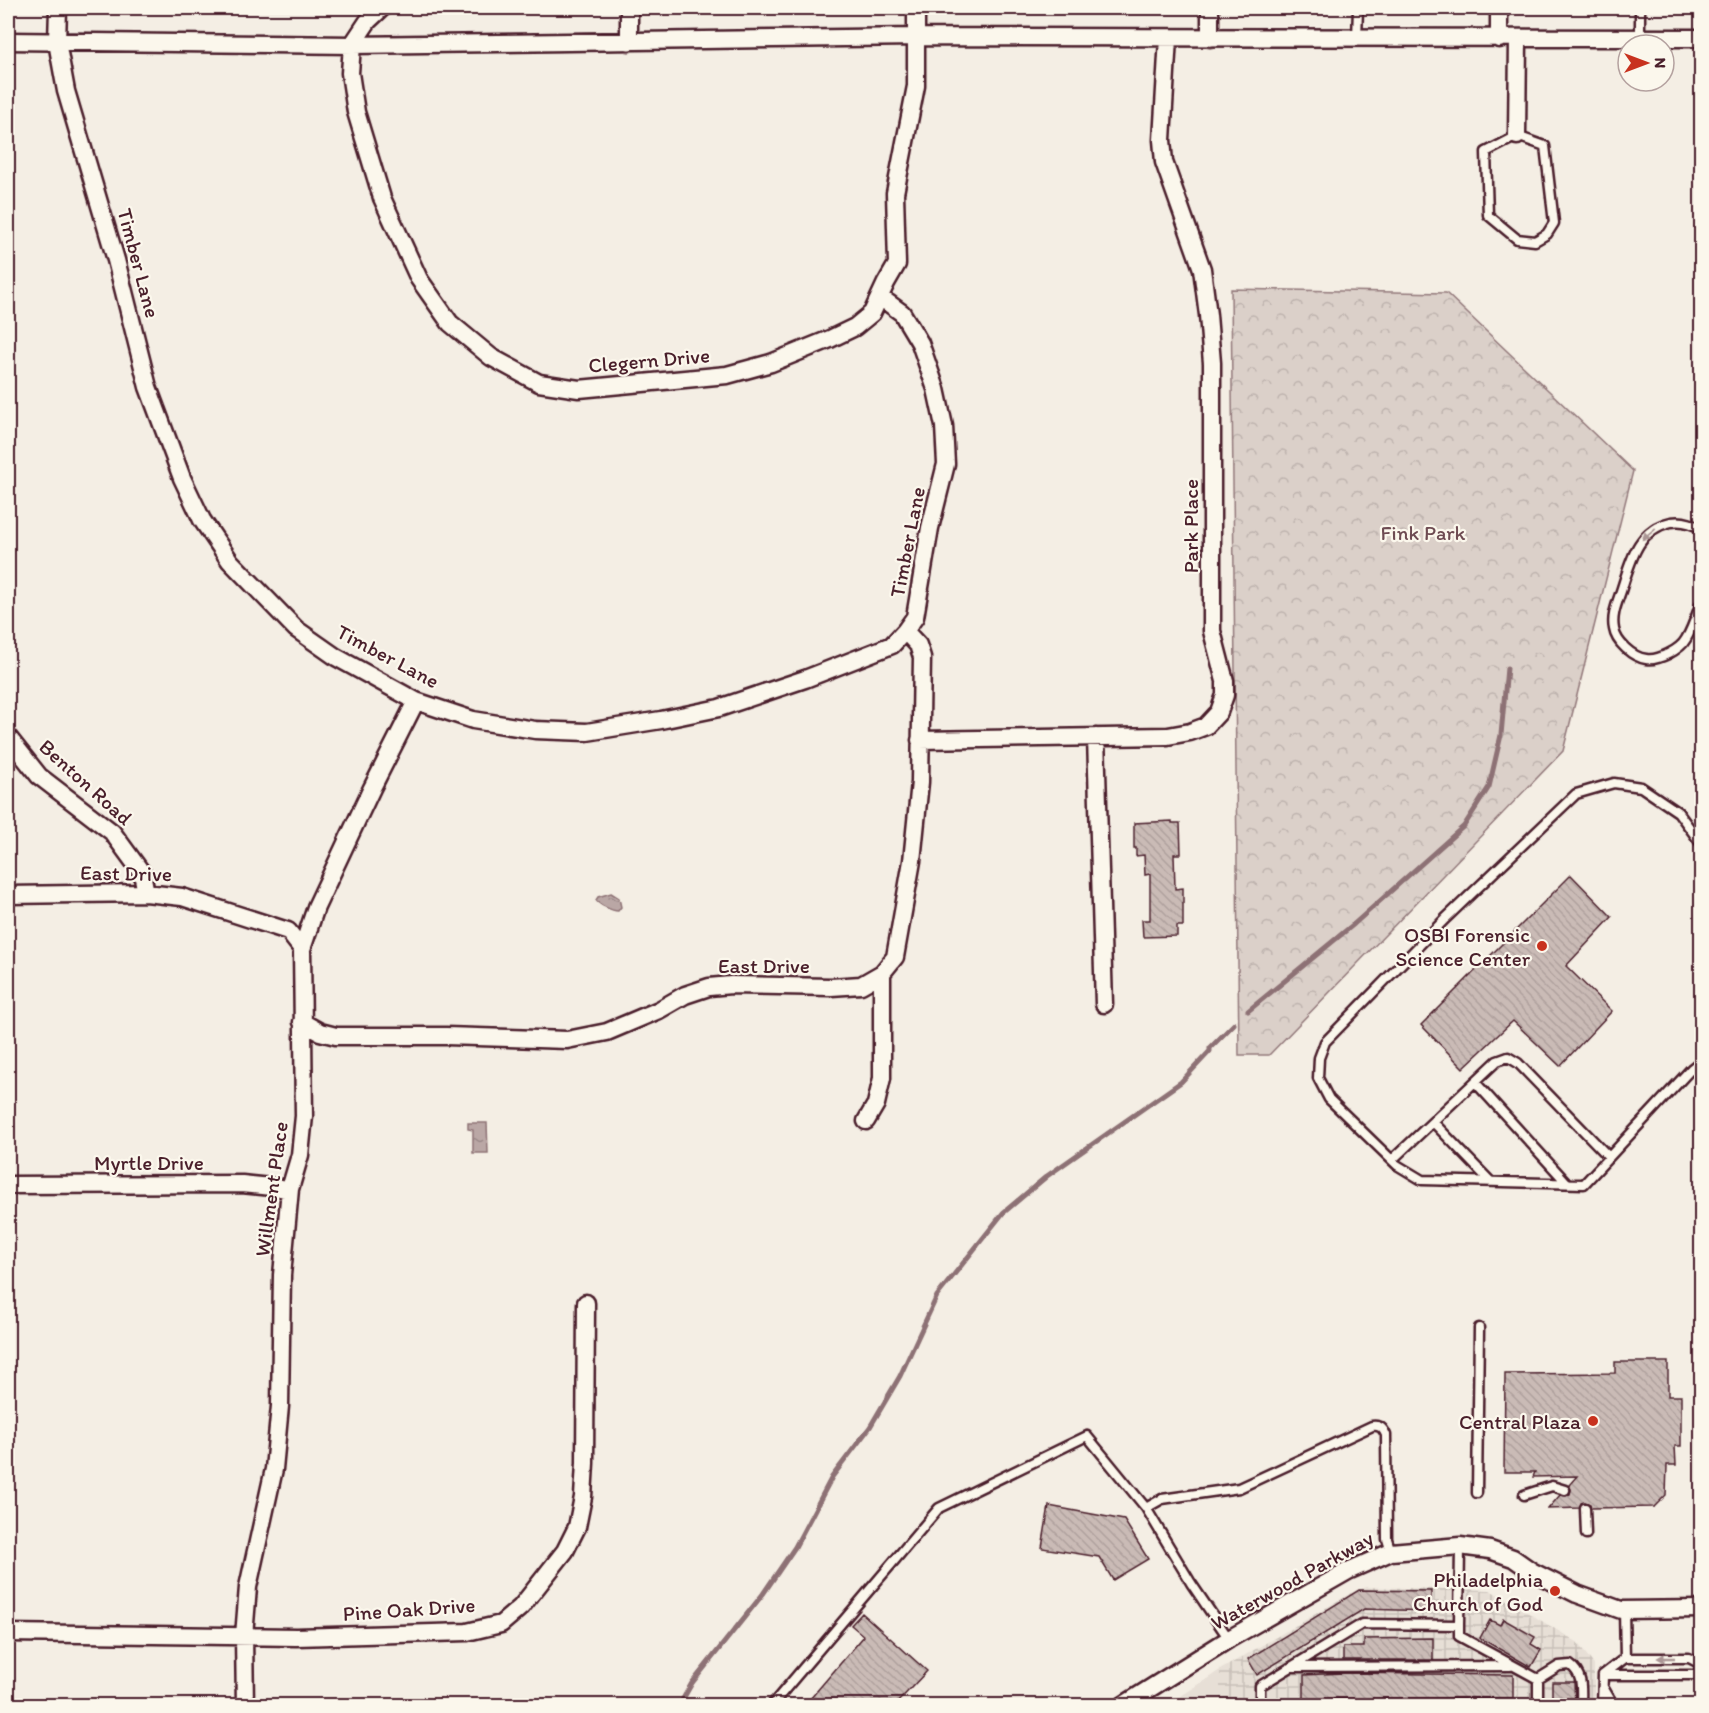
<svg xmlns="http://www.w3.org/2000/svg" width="1709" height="1713" font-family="Itim,sans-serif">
	<defs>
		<pattern id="industrial-grid" width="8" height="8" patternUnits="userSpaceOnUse" patternTransform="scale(1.5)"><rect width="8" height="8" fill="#e7dfd6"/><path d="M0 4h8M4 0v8" fill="none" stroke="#c8bfb8"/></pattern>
		<pattern id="forest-crowns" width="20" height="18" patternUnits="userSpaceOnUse" patternTransform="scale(1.5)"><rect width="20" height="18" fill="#dbd0c9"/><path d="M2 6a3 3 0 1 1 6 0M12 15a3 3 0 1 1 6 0" fill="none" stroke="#bdb2ad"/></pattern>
		<pattern id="water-ripples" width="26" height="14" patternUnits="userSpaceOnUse" patternTransform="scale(1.5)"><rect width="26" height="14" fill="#baa7a5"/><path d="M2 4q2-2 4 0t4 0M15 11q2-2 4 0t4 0" fill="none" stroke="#998787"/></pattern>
		<pattern id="building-back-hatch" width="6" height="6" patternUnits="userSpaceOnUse" patternTransform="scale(1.5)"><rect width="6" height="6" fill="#cabbb6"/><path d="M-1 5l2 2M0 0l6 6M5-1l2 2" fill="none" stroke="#afa09d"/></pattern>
	</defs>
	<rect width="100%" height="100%" fill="#f4eee4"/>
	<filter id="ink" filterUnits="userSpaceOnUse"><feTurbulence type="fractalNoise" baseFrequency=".0167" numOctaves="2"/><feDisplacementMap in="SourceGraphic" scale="12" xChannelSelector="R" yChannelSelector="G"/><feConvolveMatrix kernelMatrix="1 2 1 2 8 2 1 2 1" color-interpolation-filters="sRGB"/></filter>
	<g filter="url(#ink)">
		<path fill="#e7dfd6" d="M1220 1670V1705L1165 1706 1192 1689Z"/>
		<path fill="url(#industrial-grid)" d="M1367 1587 1490 1590 1577 1642 1594 1665V1705H1220V1670L1351 1593Z"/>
		<path fill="url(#forest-crowns)" stroke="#92787a" stroke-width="1.5" d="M1231 289 1446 293 1633 471 1563 751 1269 1055H1239Z"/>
		<path fill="url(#water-ripples)" stroke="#8d7174" stroke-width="1.5" d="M611 893 619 898 621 907 618 911C612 911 599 905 596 900L598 897Z
			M468 1123H487L488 1153H473V1130L468 1129Z"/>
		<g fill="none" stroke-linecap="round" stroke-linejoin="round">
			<path stroke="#8d7174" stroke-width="5" d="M1248 1011 1354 924 1464 826 1489 787 1501 735 1507 668
				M679 1706 692 1683 763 1594 795 1547 832 1477 870 1427 900 1376 937 1296 1003 1213 1047 1176 1181 1082 1210 1051V1048L1234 1024"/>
		</g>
		<path fill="url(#building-back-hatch)" stroke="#4a1f2b" stroke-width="1.5" d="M1172 821V823H1180L1181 854H1174L1175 889 1183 888V926H1177V936L1143 937 1142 920H1150V874L1145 875 1144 855 1136 856V848H1134V823Z
			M1571 875 1612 917 1566 966 1612 1011 1560 1066 1513 1021 1463 1068 1421 1025Z
			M1615 1362H1668V1396H1681V1446H1675L1676 1465H1667L1666 1495 1654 1507 1591 1508 1590 1504 1585 1502 1581 1503 1579 1508 1548 1509 1560 1495 1566 1496 1570 1494 1571 1489 1569 1485 1577 1476 1533 1477 1535 1472H1504L1505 1374 1615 1373Z
			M1049 1506 1124 1520 1148 1559 1113 1580 1099 1557 1042 1548Z
			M1359 1590 1431 1591V1611L1364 1609 1257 1675 1248 1659Z
			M862 1613 927 1671 894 1706H804L864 1636 851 1625Z
			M1503 1619 1535 1637 1531 1644 1541 1650 1531 1667 1480 1638 1490 1620 1500 1625Z
			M1433 1638V1660H1343V1647H1364V1639Z
			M1343 1673 1513 1675V1698L1304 1699V1675Z
			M1552 1682H1574L1575 1706H1552Z"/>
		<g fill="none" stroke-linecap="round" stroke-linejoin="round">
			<g stroke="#4a1f2b" stroke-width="13">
				<path id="lane" d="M1640 8V38
					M1357 39 1358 8
					M1517 136 1545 146 1554 223 1547 234 1535 241 1517 239 1488 215 1486 152Z
					M1702 529C1692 523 1682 520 1671 522 1638 529 1631 560 1622 588 1618 601 1611 615 1614 629 1616 642 1632 657 1646 659 1658 661 1680 650 1686 639 1693 628 1697 613 1702 600
					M1702 845 1678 812 1641 787 1614 783 1576 794 1445 919 1325 1042 1319 1058 1318 1078 1329 1099 1397 1165 1422 1180 1584 1184 1692 1068 1702 1060
					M1700 1061 1702 1036
					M1475 1082 1567 1183
					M1433 1122 1490 1181
					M1392 1160 1497 1061 1508 1057 1518 1063 1609 1157
					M1477 1493 1479 1328
					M1524 1495 1552 1486 1565 1490
					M1146 1508 1162 1499 1239 1488 1372 1426C1380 1425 1383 1428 1386 1435L1387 1539 1391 1552
					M1585 1508 1586 1534
					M1459 1625 1460 1546
					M1625 1658H1689L1699 1663 1702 1669
					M1292 1667 1510 1666
					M1603 1675H1702
					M1603 1675 1625 1658 1624 1610
					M1538 1679 1559 1666 1570 1665C1584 1675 1581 1690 1581 1706
					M1603 1687 1614 1706
					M771 1706 939 1508 1087 1436 1146 1508 1191 1583 1229 1639
					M1260 1706V1686L1362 1624 1459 1625V1636L1538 1679V1706
					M1602 1706 1603 1675"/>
			</g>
			<g stroke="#4a1f2b" stroke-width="21">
				<path id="street" d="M58 8 57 42 66 91 116 260 148 387 182 478 202 520 230 561 296 629 336 657 416 701 473 720 535 730 587 732 661 720 719 708 805 679 892 645 905 631 915 617 930 528 946 464 944 426 936 389 920 343 902 313 880 297
					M382 8 368 21 352 45 350 73 356 112 382 198 419 279 450 323 491 357 539 383 579 389 727 375 771 363 830 339 855 327 872 313 886 283 897 264 895 193 916 86V8
					M1210 8V38
					M1499 39V8
					M8 41 352 45 916 37 1702 38
					M629 42V8
					M1517 136 1518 39
					M8 737 39 776 112 832 142 873 146 893
					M1096 737 1104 1004
					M920 740 1168 736 1190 732 1206 726 1219 712 1225 695V681L1212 631V363L1208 315 1202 269 1164 162 1162 140 1168 38
					M8 895 146 893 182 897 288 931 302 949
					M302 1022 320 1032 336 1036H446L567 1040 607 1032 659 1010 685 995 709 987 731 985 831 987 861 985 882 973 895 957 912 861 920 782 922 657 918 645 905 631
					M866 1121 876 1104 882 1078V973
					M8 1185 242 1184 290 1189
					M8 1633 296 1637 467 1632 501 1624 521 1607 565 1551 577 1527 583 1497 585 1463 586 1303
					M245 1706 244 1636 248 1587 274 1469 280 1406 282 1275 290 1189 300 1155 304 1116 302 949 316 907 372 788 416 701
					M1122 1706 1229 1639 1348 1571 1391 1552 1460 1546 1490 1550 1513 1558 1533 1572 1577 1594 1621 1610 1702 1609"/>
			</g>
			<use href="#lane" stroke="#fbf7ec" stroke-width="8"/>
			<use href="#street" stroke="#fbf7ec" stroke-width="16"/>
		</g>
		<defs><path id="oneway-solid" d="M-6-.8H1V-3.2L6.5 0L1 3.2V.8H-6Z" transform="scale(1.5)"/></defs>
		<g fill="#ab9695">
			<use href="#oneway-solid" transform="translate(1649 534) rotate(140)"/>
			<use href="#oneway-solid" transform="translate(1666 1658) rotate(180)"/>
		</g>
	</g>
	<g fill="#c8321e" stroke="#fbf7ec" stroke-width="2">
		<circle cx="1542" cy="946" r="6"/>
		<circle cx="1593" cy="1421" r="6"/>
		<circle cx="1555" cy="1591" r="6"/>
	</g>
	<g text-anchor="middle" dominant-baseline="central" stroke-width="4.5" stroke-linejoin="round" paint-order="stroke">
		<g font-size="21" fill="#4a1f2b" stroke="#fbf7ec">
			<text transform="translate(139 263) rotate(75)">Timber Lane</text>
			<text transform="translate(649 360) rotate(-5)">Clegern Drive</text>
			<text transform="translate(1190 526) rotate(-90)">Park Place</text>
			<text transform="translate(907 542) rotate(-79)">Timber Lane</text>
			<text transform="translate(388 656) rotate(28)">Timber Lane</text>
			<text transform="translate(86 782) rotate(42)">Benton Road</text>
			<text transform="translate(126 873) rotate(1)">East Drive</text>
			<text x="764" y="965">East Drive</text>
			<text x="149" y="1162">Myrtle Drive</text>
			<text transform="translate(271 1189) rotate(-82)">Willment Place</text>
			<text transform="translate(1292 1580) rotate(-29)">Waterwood Parkway</text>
			<text transform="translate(409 1609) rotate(-4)">Pine Oak Drive</text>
		</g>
		<g font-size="21" fill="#6e4b52" stroke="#fbf7ec">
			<text x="1423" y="532">Fink Park</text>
		</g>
		<g font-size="21" fill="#4a1f2b" stroke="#fbf7ec" text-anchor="end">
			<text x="1530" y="934">OSBI Forensic<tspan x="1530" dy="24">Science Center</tspan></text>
			<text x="1581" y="1421">Central Plaza</text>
			<text x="1543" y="1579">Philadelphia<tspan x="1543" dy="24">Church of God</tspan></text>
		</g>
	</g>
	<rect width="1709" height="1713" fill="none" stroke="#fbf7ec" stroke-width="30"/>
	<rect x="15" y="15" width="1679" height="1683" fill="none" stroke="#4a1f2b" stroke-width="2" filter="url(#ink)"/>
	<g transform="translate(1646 63) rotate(90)"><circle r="28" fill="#fbf7ec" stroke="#b4a19f" stroke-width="1.5"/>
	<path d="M0-4.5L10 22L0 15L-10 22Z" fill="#c8321e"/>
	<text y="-9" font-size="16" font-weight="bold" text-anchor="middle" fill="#4a1f2b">N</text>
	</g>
</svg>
